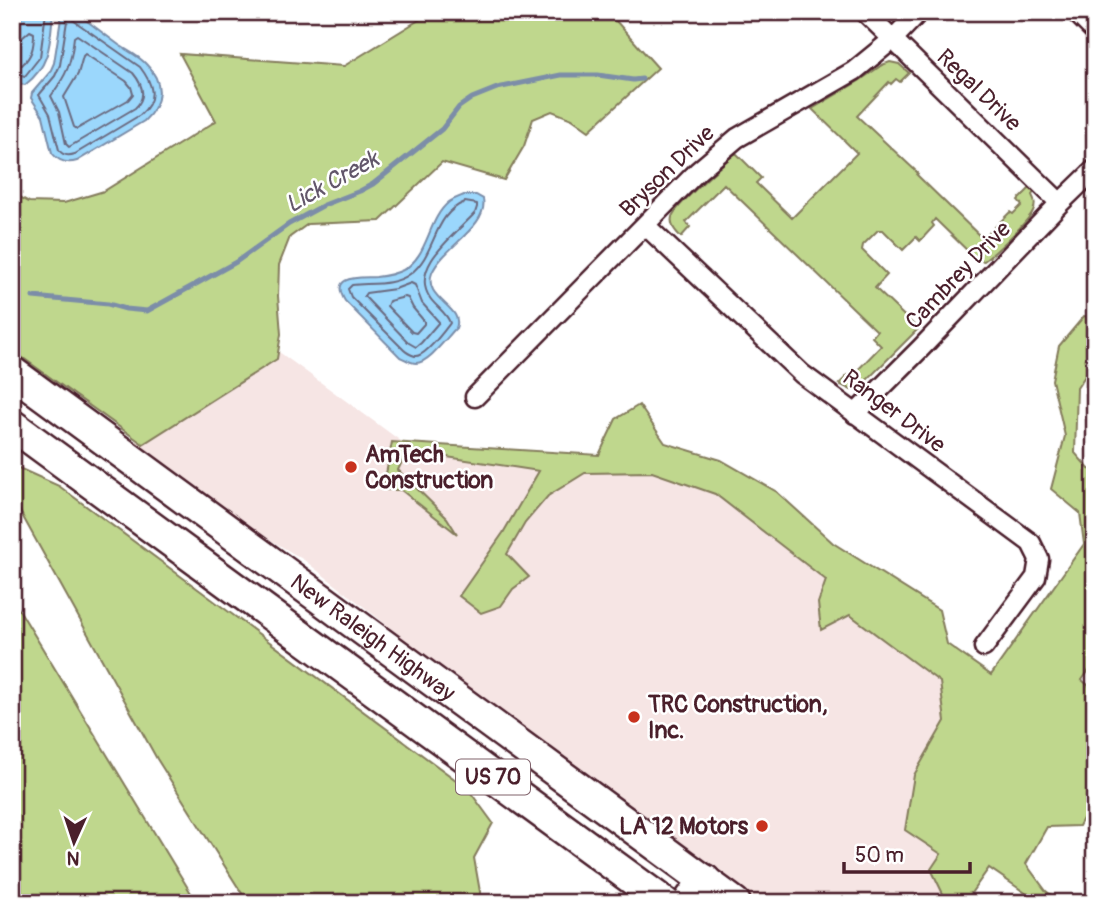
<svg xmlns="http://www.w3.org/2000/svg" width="1107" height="915" font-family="Pangolin,sans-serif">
	<rect width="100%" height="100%" fill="#fff"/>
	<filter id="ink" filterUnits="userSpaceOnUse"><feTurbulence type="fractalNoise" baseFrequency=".0143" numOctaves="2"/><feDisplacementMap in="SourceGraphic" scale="14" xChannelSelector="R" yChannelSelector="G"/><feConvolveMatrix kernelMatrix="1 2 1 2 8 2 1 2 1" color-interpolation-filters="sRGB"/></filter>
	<g filter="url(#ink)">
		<path fill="#f6e5e4" d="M279 352 409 447 710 466 946 655V850L951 903H756L437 667 378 618 304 560 214 506 133 443Z"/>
		<path fill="#bfd78d" stroke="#847b5c" stroke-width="2" d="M432 12H608L658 68 589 131 572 119 552 111 533 119 524 146 504 180 442 162 380 221 308 224 290 237 279 265 278 296 281 334 277 359 143 444 12 350V193L29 202 64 203 104 191 216 121 180 54 344 66Z
			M890 62 899 64 909 73 900 82 896 79 891 84 889 82 857 116 918 173 917 175 983 239 1010 212 1013 214 1022 205 1018 200 1030 188 1034 192 1032 195C1035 200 1036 205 1033 211 1028 222 994 254 984 261L977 260 935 219 932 223 934 226 920 241 916 237 903 250 883 230H878L863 245 862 250 887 275 875 288 918 329 862 385 851 390 839 384 848 375 851 377 881 346 872 337 877 331 724 184 686 222 690 227 681 237C675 231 670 225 672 217 675 206 725 162 736 153L761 178 756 183 792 218 857 153 812 109 859 81 882 65Z
			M1084 316 1095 318V361L1077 388 1075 453 1089 469 1095 470V662L1082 680 1095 691V796L1079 826 1047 827 1026 864 1046 891 1061 903H1040L989 868 964 903H944L945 898 931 869 941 854 905 830 914 775 945 721 940 682 850 615 821 630 818 603 826 580 715 494 652 472 585 473 548 496 525 523 507 554 529 577 513 589 501 606 481 613 459 596 503 533 539 471 407 451 398 470 447 518 457 534 401 490H383L392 442 599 455 616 419 639 405 665 443 721 460 777 492 833 543 939 610 947 644 991 675 1084 544 1080 513 1051 489 1065 436 1052 380 1059 346Z
			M12 465 59 486 468 789 493 823 474 858 482 903H248L157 759 12 497Z
			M12 598 197 903H12Z"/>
		<path fill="#9bd7fc" stroke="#7b8da8" stroke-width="2" d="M26 12H53C50 42 51 65 25 85L20 84 12 78V27Z
			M62 12H75C90 23 104 34 119 45 128 51 139 56 146 64 164 82 163 103 144 121L77 161C67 164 59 162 52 153L43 116 31 98 32 93 50 72 54 63Z
			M464 195H476L483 199C489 226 442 248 432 273 422 299 465 307 456 328 447 337 429 363 416 363 410 363 405 359 400 357L345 301C329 274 360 278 376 277 385 276 395 274 403 270 429 256 427 220 449 202 453 199 459 197 464 195Z"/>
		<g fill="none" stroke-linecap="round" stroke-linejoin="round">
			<path stroke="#6a697f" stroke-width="2" d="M70 18 140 67C153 84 158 99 140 115L75 154C69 156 63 156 59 150L50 114 39 95 55 76 60 65 67 21Z
				M77 35 133 73C143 85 147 97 135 108L69 147 66 144 59 112 51 96C67 74 71 65 74 37Z
				M12 39 22 38 30 31 34 33C34 47 32 56 22 65L12 64
				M85 54 126 81 131 87 133 94 128 100 77 129 74 127 64 97 78 74 83 56Z
				M12 73 25 76 40 57 46 12
				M465 202 477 204V207L475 213C456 234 409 267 430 298 436 307 447 313 450 323 444 331 425 357 415 356 412 355 406 352 404 350L351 297 348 289 352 285C371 283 394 286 410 274 437 254 432 215 465 202Z
				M411 283 415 285 422 303 439 322 421 343 416 347 409 343 364 296 366 293 395 289Z
				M405 297 408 298 413 308 424 321V324L416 333 412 332 387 306 389 301Z"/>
			<path stroke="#7b8da8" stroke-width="5" d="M33 297 108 304 126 309 147 311 236 262 289 224 324 205 360 191 373 184 442 129 459 107 472 98 497 88 561 75H598L633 80 642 79"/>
			<g stroke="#4a1f2b" stroke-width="23">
				<path id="minor" d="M865 12 1060 203
					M645 225 802 374 1031 543 1039 559 1036 577 984 647
					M475 397 698 171 737 138 854 71 892 40 919 12
					M855 414 921 348 1060 203 1095 169"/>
			</g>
			<g stroke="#4a1f2b" stroke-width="28">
				<path id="tertiary" d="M1079 12 1095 28"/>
			</g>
			<g stroke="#4a1f2b" stroke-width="35">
				<g id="trunk">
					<path id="s1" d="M12 372 735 903"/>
					<path d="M12 425 665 903"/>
					<path d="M688 903 705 880"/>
				</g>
			</g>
			<use href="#minor" stroke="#fff" stroke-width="18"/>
			<use href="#tertiary" stroke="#fff" stroke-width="23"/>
			<use href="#trunk" stroke="#fff" stroke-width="30"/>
		</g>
	</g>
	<g fill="#c8321e" stroke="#fff" stroke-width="2.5">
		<circle cx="351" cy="467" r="7"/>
		<circle cx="634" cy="717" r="7"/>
		<circle cx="762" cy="826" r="7"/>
	</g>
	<g text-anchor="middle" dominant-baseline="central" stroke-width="5" stroke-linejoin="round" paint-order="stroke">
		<rect fill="#fff" stroke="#80626b" stroke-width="2" x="456" y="759.5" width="74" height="35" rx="5"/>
		<g font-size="21" font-weight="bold" fill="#4a1f2b">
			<text x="493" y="777">US 70</text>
		</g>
		<g font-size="23" fill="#4a1f2b" stroke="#fff">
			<text transform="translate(979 90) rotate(44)">Regal Drive</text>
			<text transform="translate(667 171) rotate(-44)">Bryson Drive</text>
			<text transform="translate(958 275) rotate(-46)">Cambrey Drive</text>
			<text transform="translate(894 411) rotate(37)">Ranger Drive</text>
			<text stroke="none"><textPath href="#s1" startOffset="448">New Raleigh Highway</textPath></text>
		</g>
		<g font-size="23" font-weight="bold" fill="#4a1f2b" stroke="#fff" text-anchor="start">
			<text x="365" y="454">AmTech<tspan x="365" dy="26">Construction</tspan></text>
			<text x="648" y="704">TRC Construction,<tspan x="648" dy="26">Inc.</tspan></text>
			<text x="748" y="826" text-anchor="end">LA 12 Motors</text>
		</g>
		<g font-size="24" font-style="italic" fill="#62566a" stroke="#fff">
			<text transform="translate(332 182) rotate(-29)">Lick Creek</text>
		</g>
	</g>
	<rect width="1107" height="915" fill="none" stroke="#fff" stroke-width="42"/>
	<rect x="21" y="21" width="1065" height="873" fill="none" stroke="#4a1f2b" stroke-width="2.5" filter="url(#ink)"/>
	<g transform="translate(74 842) rotate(183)" stroke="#ffffff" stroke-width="5" paint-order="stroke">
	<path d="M0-5L12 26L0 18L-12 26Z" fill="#4a1f2b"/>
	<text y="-10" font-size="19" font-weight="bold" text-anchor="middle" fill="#4a1f2b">N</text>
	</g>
	<path d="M844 862v10h126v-10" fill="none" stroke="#4a1f2b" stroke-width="3.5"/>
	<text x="855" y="862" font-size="21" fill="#4a1f2b" stroke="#ffffff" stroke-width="5" paint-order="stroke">50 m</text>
</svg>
